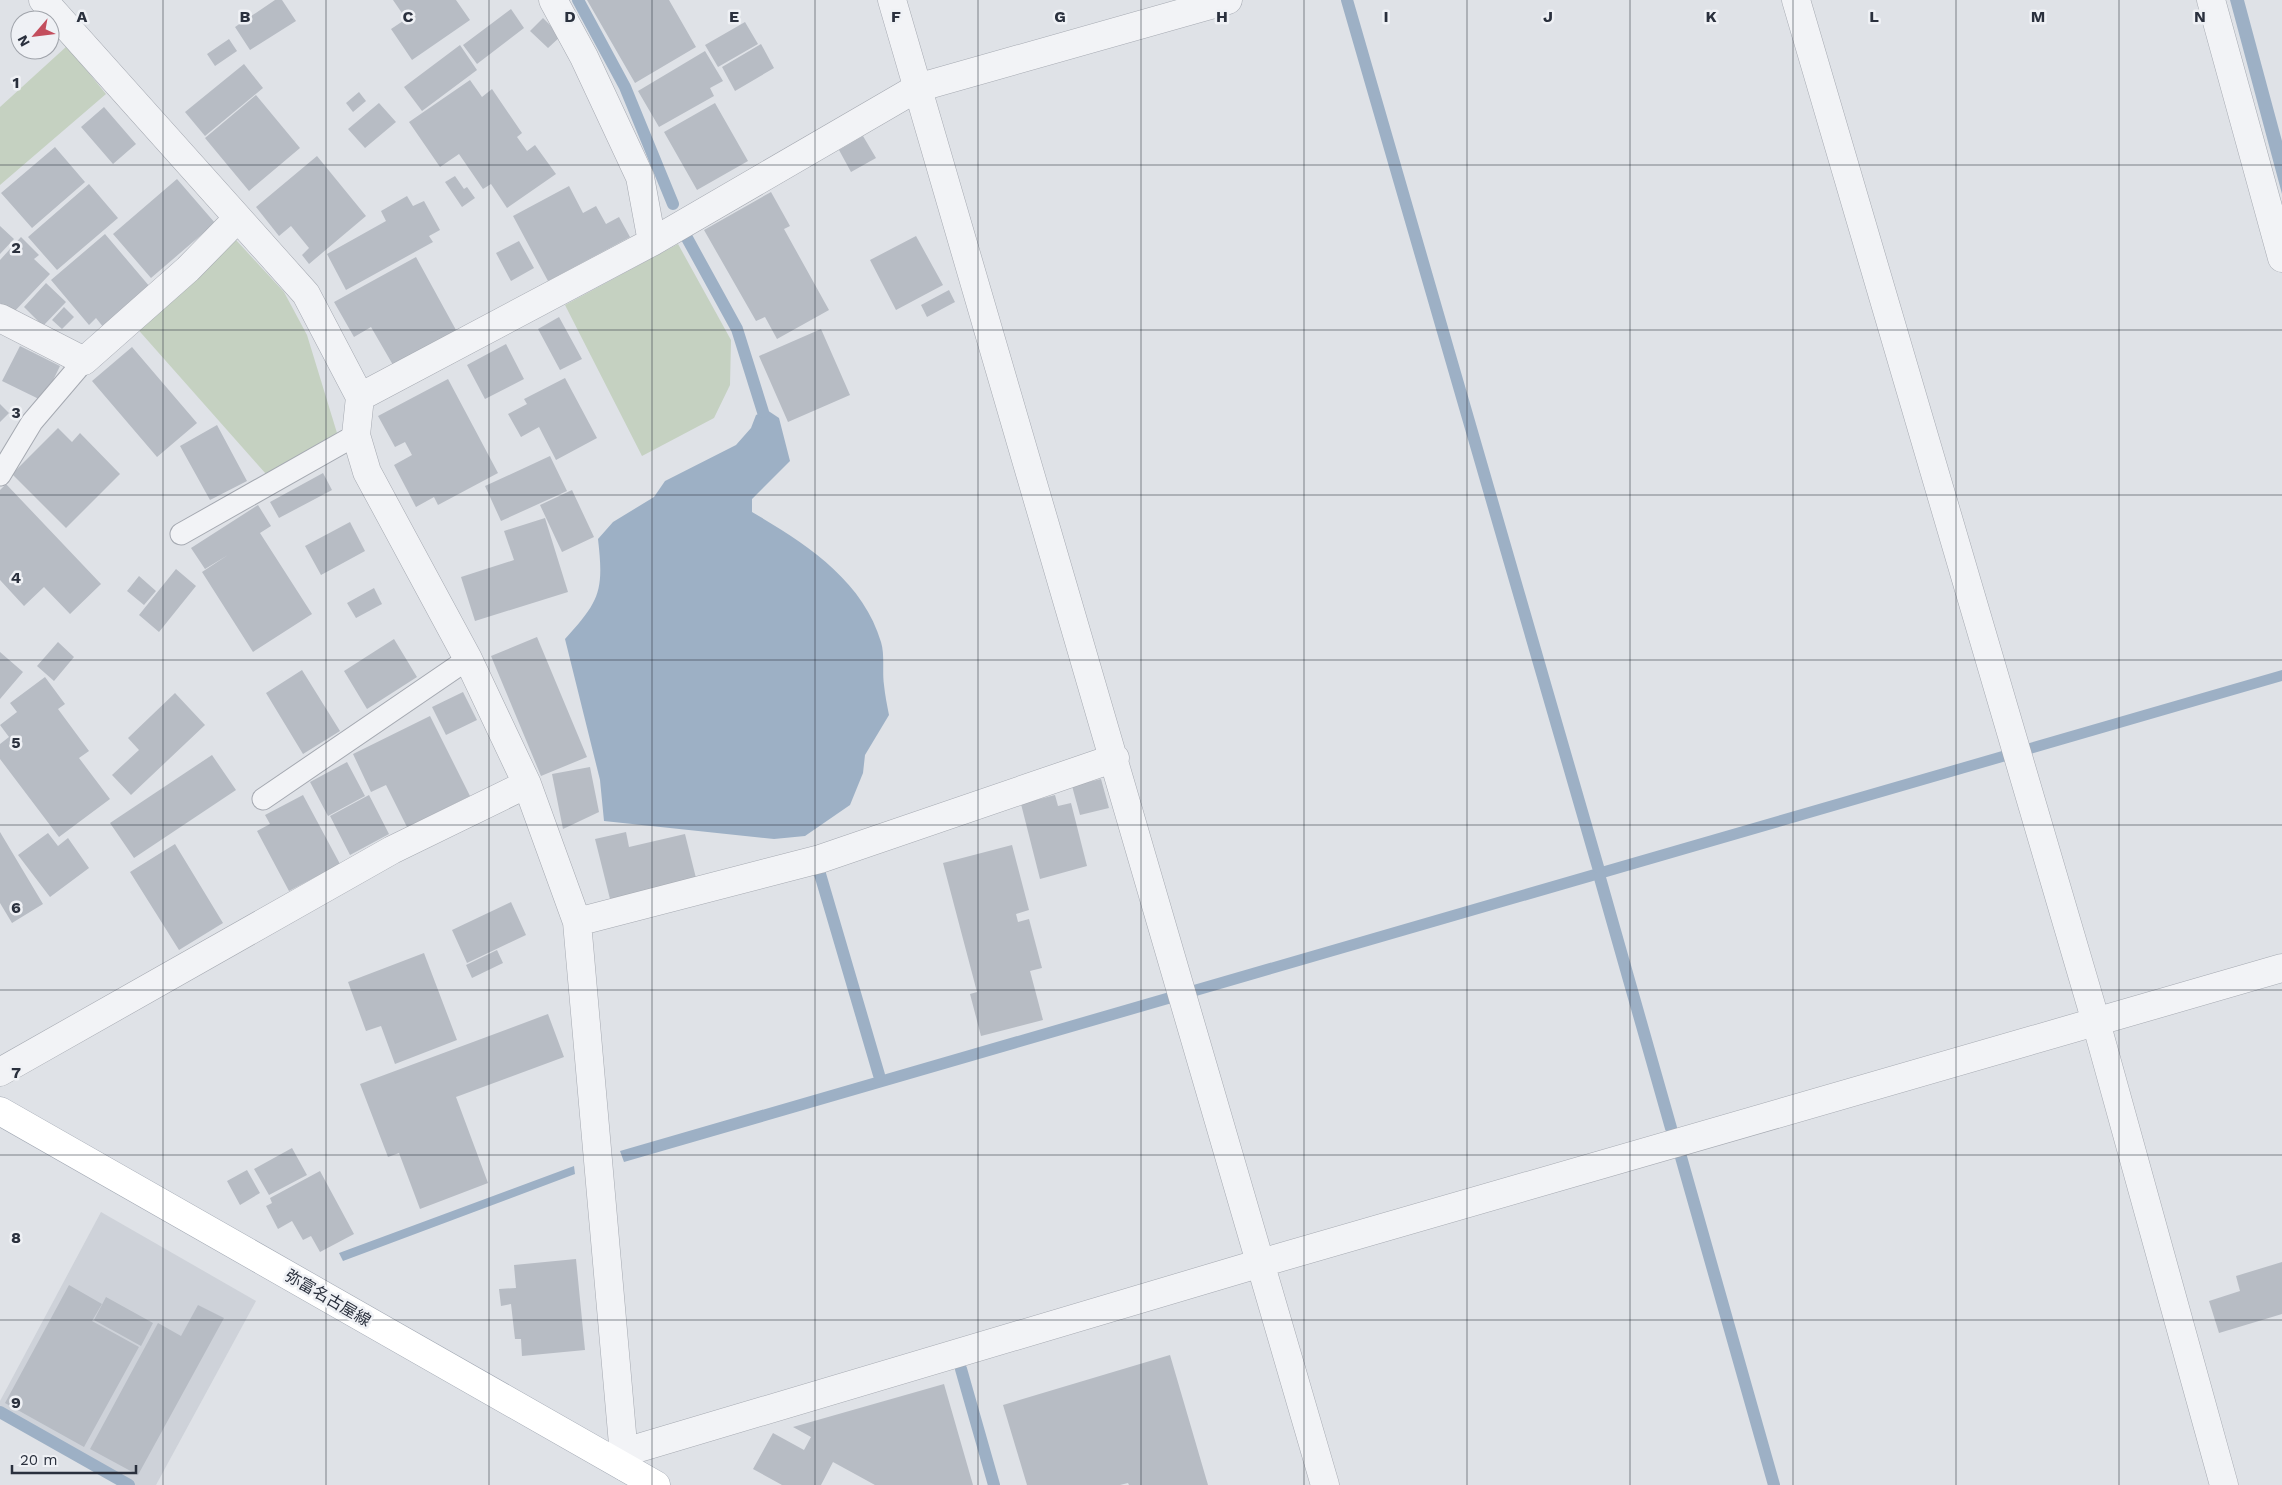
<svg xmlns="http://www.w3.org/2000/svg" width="2282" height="1485" font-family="'Work Sans','Noto Sans JP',sans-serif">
	<rect width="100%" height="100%" fill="#dfe2e7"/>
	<path fill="#ced2d9" d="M101 1212 256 1301 156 1485H129L0 1412V1401Z"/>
	<path fill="#c5d1c1" d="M67 46 106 94 0 185V107Z
		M236 240 284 292 307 335 337 433 266 474 134 325 225 243Z
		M678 244 731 340 730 385 714 418 642 456 565 305Z"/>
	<path fill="#9db0c5" d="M2230 0H2244L2282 141V194Z
		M767 410 779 418 790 461 752 499V512C805 543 863 580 881 642 885 655 882 671 884 685 885 695 887 705 889 715L865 755 863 773 850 805 805 836 774 839 604 821 600 780 565 639C600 601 604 591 598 539L613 522 654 497 665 481 736 445 751 428 756 415Z
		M2282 670V681L624 1162 620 1151Z
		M574 1166 575 1174 343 1261 339 1253Z"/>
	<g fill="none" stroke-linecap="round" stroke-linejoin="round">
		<path stroke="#9db0c5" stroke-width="12" d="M578 0 625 87 673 204
			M1347 0 1598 867
			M687 238 737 329 763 412
			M820 874 879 1075
			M1600 878 1671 1128
			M1681 1157 1774 1485
			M961 1369 994 1485
			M0 1412 129 1485"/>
	</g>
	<path fill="#b7bcc4" d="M275 0H282L296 21 250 50 235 27Z
		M393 0H456L470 20 412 60 391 29 406 19Z
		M587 0H669L696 47 635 83Z
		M511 9 524 28 477 64 463 45Z
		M543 18 561 36 548 48 530 31Z
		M745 22 758 44 718 67 705 45Z
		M229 39 237 51 215 66 207 54Z
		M761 44 774 68 735 91 722 67Z
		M460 45 477 70 422 111 404 87Z
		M705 51 723 81 710 88 714 96 659 127 638 91Z
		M244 64 263 88 205 136 185 112Z
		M470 80 482 97 492 89 522 133 517 137 527 151 535 145 556 174 507 208 491 184 483 189 459 154 440 167 409 122Z
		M359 92 366 101 353 112 346 103Z
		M256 95 300 148 249 191 205 138Z
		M379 103 396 122 365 148 348 129Z
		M715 103 748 161 697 190 664 132Z
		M104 107 136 144 113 164 81 127Z
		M863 136 876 158 851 172 839 150Z
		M55 147 85 182 32 228 1 193Z
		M317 156 366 216 309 264 302 255 309 248 291 226 279 236 256 207Z
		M455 176 464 189 467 187 475 198 462 207 445 182Z
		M177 179 215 223 151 278 113 234Z
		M89 184 118 218 57 270 28 237Z
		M569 186 583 213 596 206 606 224 619 217 630 237 548 281 513 216Z
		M771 192 790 226 784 229 829 310 777 339 765 317 756 321 704 230Z
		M407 196 413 206 424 201 440 230 429 236 433 242 346 290 327 254 386 221 381 211Z
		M0 226 14 239 0 254Z
		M105 234 150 287 104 328 96 318 89 325 51 280Z
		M916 236 943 285 896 310 870 260Z
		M21 237 39 255 34 259 50 274 12 314 0 303V260Z
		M519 241 534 268 511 281 496 253Z
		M416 257 456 330 393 365 371 327 354 337 334 302Z
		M46 283 66 302 43 326 24 307Z
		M949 290 955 302 927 317 921 305Z
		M64 307 74 317 62 329 52 320Z
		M559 317 582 359 560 370 538 329Z
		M821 329 850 395 788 422 759 356Z
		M506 344 524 379 485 399 467 365Z
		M20 346 60 366 43 401 2 381Z
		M132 347 197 423 157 457 92 381Z
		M565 378 597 438 556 460 539 427 521 437 508 414 527 404 524 399Z
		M448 379 498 473 438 505 434 497 416 507 394 465 412 455 405 442 395 447 378 416Z
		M0 404 9 413 0 422Z
		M217 425 247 481 210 500 180 446Z
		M58 428 72 442 80 433 120 474 66 528 12 474Z
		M550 456 567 491 501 521 485 486Z
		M323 473 332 490 279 518 270 502Z
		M6 484 101 584 70 614 44 587 24 606 0 580V490Z
		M572 490 594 537 562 552 540 505Z
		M258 505 271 526 260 533 312 614 253 652 202 572 228 555 205 569 191 548Z
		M545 518 568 592 475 621 461 577 514 560 504 531Z
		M350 522 365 551 321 575 305 546Z
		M176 569 196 586 159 632 139 615Z
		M139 576 156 591 144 605 127 591Z
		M374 588 382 604 356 618 347 603Z
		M537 637 587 757 541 776 491 656Z
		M394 639 417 677 367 709 344 671Z
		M58 642 74 657 54 681 37 666Z
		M0 652 23 672 0 699Z
		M302 670 340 731 303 754 266 693Z
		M45 677 65 704 58 709 89 751 79 758 110 799 59 837 0 759V744L9 737 0 725 17 712 10 703Z
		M463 692 477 720 446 735 432 707Z
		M175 693 205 725 131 795 112 775 139 750 128 738Z
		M430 716 470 796 407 827 386 785 371 792 353 754Z
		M212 755 236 790 134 858 110 823Z
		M347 762 365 796 328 816 310 782Z
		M590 767 599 812 563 829 552 774Z
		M1101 779 1109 808 1080 815 1072 786Z
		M303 795 340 864 289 891 257 831 270 824 265 815Z
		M369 795 389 834 350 855 330 816Z
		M1055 795 1058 806 1071 803 1087 866 1040 879 1021 804Z
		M0 832 43 904 12 923 0 903Z
		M626 832 629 847 685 834 696 878 610 899 595 839Z
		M48 833 58 846 68 838 89 868 50 897 18 855Z
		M175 844 223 923 179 950 130 872Z
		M1012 845 1029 910 1016 914 1018 922 1029 919 1042 968 1030 971 1043 1020 981 1036 970 994 977 992 943 863Z
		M511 902 526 935 467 963 452 930Z
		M497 950 503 963 472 978 466 965Z
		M424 953 457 1040 395 1064 381 1026 366 1031 348 982Z
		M548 1014 564 1057 456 1097 488 1183 420 1209 399 1153 388 1157 360 1084Z
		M292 1148 307 1175 269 1195 254 1169Z
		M247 1170 260 1193 240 1205 227 1181Z
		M320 1171 354 1234 320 1252 311 1236 303 1240 292 1221 278 1229 266 1206 272 1203 270 1198Z
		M576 1259 585 1350 522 1356 521 1339H515L511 1304 501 1306 499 1289 516 1288 514 1265Z
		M2282 1262V1314L2219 1333 2209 1301 2240 1291 2236 1276Z
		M69 1285 102 1304 92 1321 139 1347 84 1447 5 1403Z
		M106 1297 153 1323 141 1346 94 1320Z
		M198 1305 224 1318 138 1475 90 1449 158 1323 181 1336Z
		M1170 1355 1208 1485H1129L1128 1483 1120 1485H1027L1003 1405Z
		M944 1384 973 1485H875L833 1462 821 1485H782L753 1469 773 1433 804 1450 811 1437 793 1427Z"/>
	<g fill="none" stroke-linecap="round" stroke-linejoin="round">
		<g stroke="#a5a9b1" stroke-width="23">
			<path id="lane" d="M0 475 32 422 84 361
				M181 534 356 435
				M263 799 468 659"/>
		</g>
		<g stroke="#a5a9b1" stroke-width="29">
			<path id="street" d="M43 0 306 294 360 397 356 435 367 472 468 659 527 784 577 922 625 1467
				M553 0 584 57 640 177 652 242
				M892 0 1325 1485
				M1796 0 2096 1022 2224 1485
				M2211 0 2282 258
				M0 318 84 361 188 269 237 219
				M360 397 652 242 917 88 1228 0
				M577 922 820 859 1115 758
				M0 1072 392 850 527 784
				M625 1452 1261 1263 2282 968"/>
		</g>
		<g stroke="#a0a7b2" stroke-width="29">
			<path id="primary" d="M0 1111 656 1485"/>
		</g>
		<use href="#lane" stroke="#f2f3f6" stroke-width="21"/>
		<use href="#street" stroke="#f2f3f6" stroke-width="28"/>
		<use href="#primary" stroke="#fff" stroke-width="28"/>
	</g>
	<path fill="none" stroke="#2a303d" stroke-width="1" stroke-opacity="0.55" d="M163 0V1485M326 0V1485M489 0V1485M652 0V1485M815 0V1485M978 0V1485M1141 0V1485M1304 0V1485M1467 0V1485M1630 0V1485M1793 0V1485M1956 0V1485M2119 0V1485M0 165H2282M0 330H2282M0 495H2282M0 660H2282M0 825H2282M0 990H2282M0 1155H2282M0 1320H2282"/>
	<g text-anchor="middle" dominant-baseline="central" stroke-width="5" stroke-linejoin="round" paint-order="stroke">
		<g font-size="16" fill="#2a303d" stroke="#eff1f5">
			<text transform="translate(328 1298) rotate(30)">弥富名古屋線</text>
		</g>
	</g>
	<g font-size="16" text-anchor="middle" font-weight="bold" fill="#2a303d" stroke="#eff1f5" stroke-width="5" stroke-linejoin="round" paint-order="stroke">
		<text x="82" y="22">A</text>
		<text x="245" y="22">B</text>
		<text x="408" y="22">C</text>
		<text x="570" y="22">D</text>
		<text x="734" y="22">E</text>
		<text x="896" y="22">F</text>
		<text x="1060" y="22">G</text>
		<text x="1222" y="22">H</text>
		<text x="1386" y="22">I</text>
		<text x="1548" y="22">J</text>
		<text x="1711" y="22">K</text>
		<text x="1874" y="22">L</text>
		<text x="2038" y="22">M</text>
		<text x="2200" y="22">N</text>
		<text x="16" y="88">1</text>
		<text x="16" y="253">2</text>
		<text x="16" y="418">3</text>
		<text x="16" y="583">4</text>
		<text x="16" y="748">5</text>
		<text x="16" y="913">6</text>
		<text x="16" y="1078">7</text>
		<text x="16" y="1243">8</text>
		<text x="16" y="1408">9</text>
	</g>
	<g transform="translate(35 35) rotate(242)"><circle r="24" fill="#eff1f5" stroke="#a0a4ab"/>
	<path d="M0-4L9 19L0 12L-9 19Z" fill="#c34e5d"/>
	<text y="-8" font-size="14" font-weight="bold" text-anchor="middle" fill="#2a303d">N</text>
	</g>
	<path d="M12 1465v8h124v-8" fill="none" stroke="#2a303d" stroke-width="2.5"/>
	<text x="20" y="1465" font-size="15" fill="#2a303d" stroke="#eff1f5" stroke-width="4" paint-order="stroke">20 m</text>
</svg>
